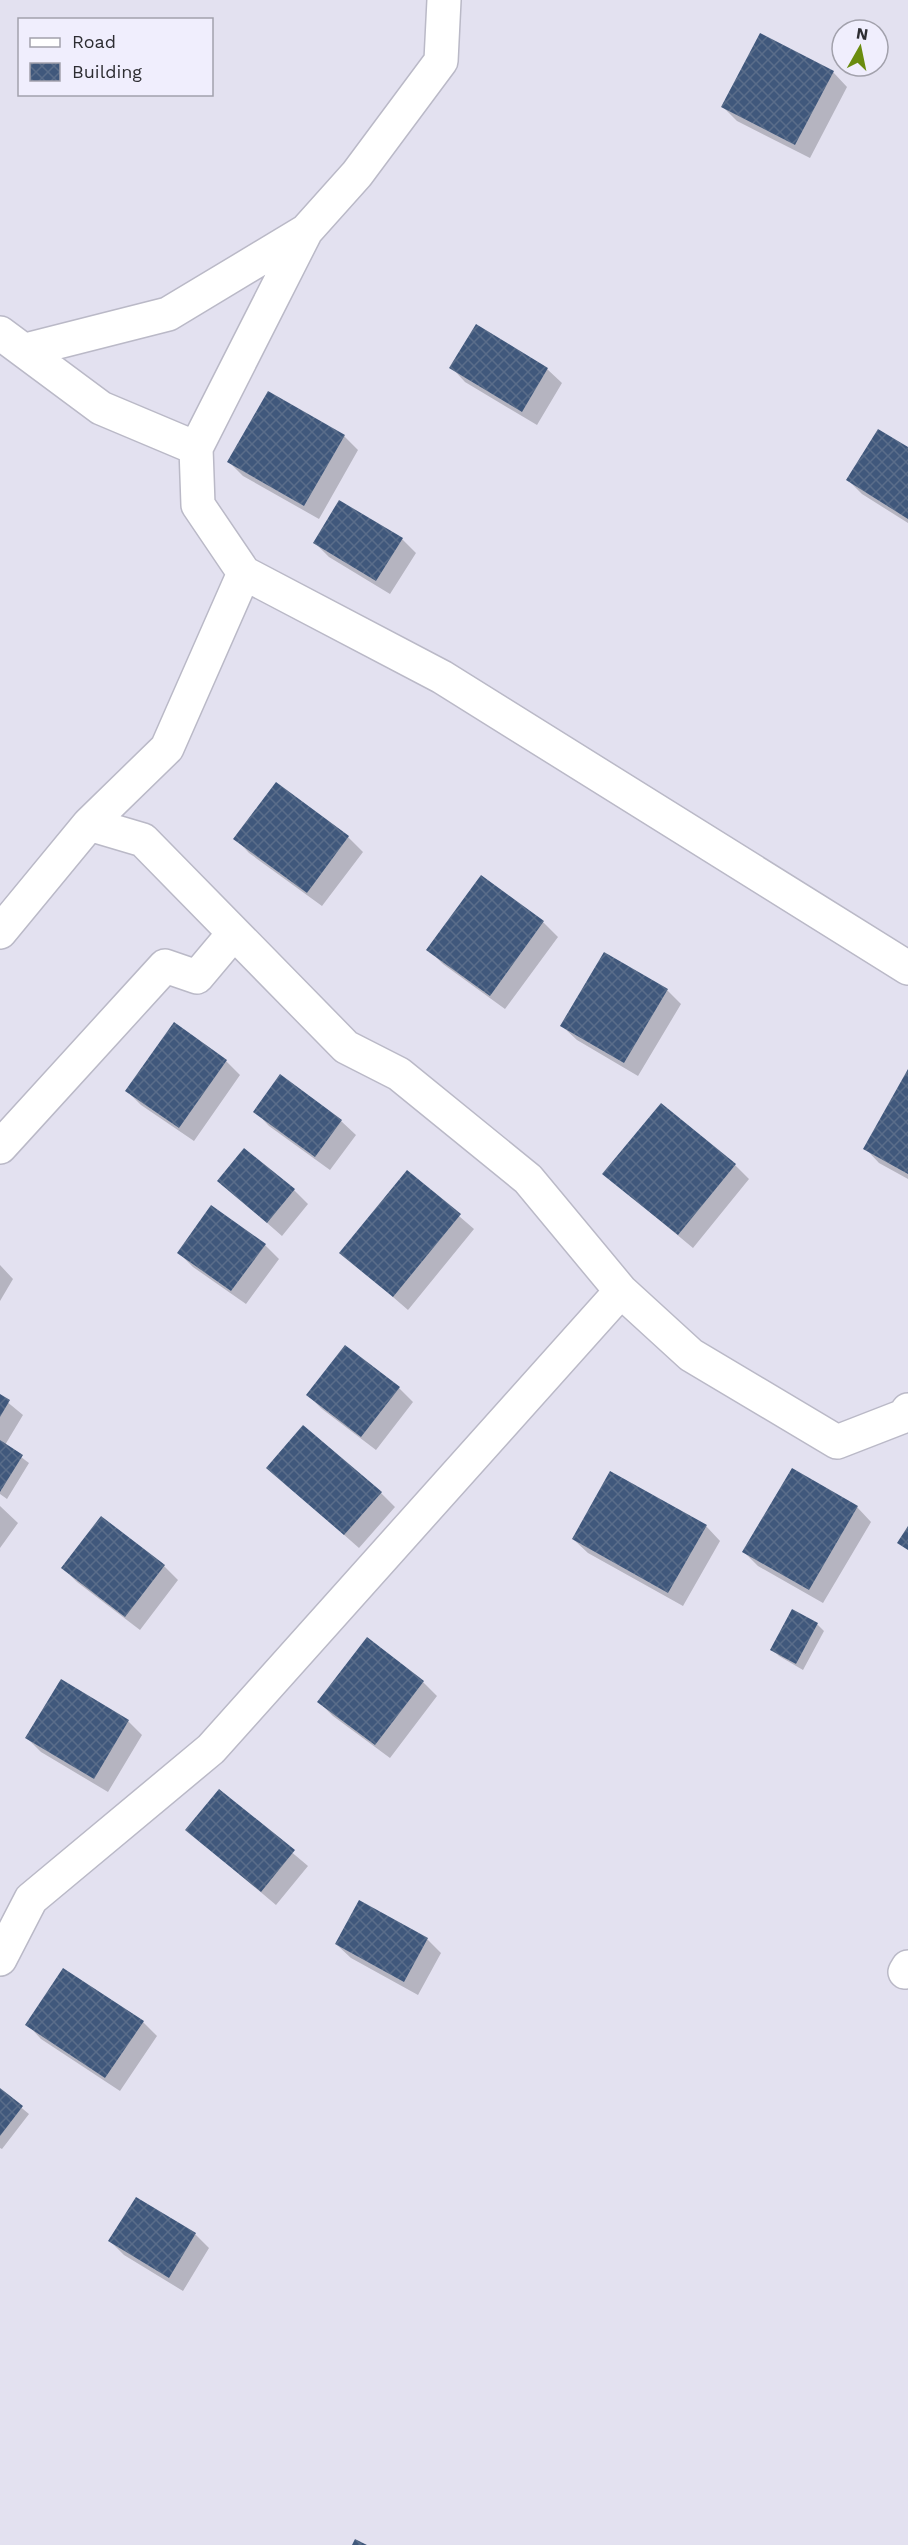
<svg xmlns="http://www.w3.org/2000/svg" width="908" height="2545" font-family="'Work Sans',sans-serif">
	<defs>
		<pattern id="building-cross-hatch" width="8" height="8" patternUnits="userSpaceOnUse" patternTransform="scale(1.5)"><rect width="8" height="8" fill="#40587c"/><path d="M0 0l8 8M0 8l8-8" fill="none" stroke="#5a6d8a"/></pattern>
	</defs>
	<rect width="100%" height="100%" fill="#e3e1f0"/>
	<path fill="#0003" d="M833 72 847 87 810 158 737 121 723 107Z
		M476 326 547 369 562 383 537 425 465 382 451 367Z
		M344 436 358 450 319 519 243 476 229 462Z
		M908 449V523L862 494 848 480Z
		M402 539 416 553 390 594 329 557 315 543Z
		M276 784 348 837 363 852 322 906 249 853 235 838Z
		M482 877 544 923 558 937 505 1009 443 964 428 949Z
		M667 990 681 1004 638 1076 577 1040 562 1026Z
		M226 1061 240 1075 194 1141 141 1105 127 1091Z
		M908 1072V1179L879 1163 865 1148Z
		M255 1111 341 1121 356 1135 330 1170 269 1126Z
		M735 1165 749 1179 693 1248 604 1174Z
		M408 1172 474 1229 408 1310 341 1252Z
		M219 1181 294 1190 308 1204 282 1236Z
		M265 1245 279 1259 246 1304 193 1267 179 1253Z
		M0 1265 13 1279 0 1301Z
		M345 1347 399 1388 413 1402 376 1450 322 1409 308 1395Z
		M0 1396 23 1415 5 1445 29 1463 7 1499 0 1494Z
		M268 1468 381 1493 395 1507 359 1548Z
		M0 1506 18 1523 0 1548Z
		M857 1507 871 1522 823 1603 758 1566 744 1552Z
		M706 1526 720 1541 683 1606 588 1553 573 1539Z
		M164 1566 178 1580 140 1630 77 1582 63 1568Z
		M817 1624 824 1631 803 1670 779 1656 772 1649Z
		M423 1682 437 1696 390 1758 333 1716 319 1702Z
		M128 1721 142 1735 108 1792 41 1752 27 1738Z
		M219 1791 308 1866 276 1905 187 1830Z
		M427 1939 441 1953 418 1995 351 1958 336 1944Z
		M143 2022 157 2036 120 2091 41 2039 27 2024Z
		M0 2090 29 2114 2 2149 0 2148Z
		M195 2234 209 2248 183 2291 124 2255 110 2241Z"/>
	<path fill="url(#building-cross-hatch)" d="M760 33 834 71 795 145 721 107Z
		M476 324 548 368 522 412 449 368Z
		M268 391 345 435 304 506 227 462Z
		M878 429 908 447V519L846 480Z
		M339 500 403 538 376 581 313 543Z
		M276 782 349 836 307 893 233 839Z
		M481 875 544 921 490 996 426 950Z
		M604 952 668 989 624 1063 560 1026Z
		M174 1022 227 1060 179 1128 125 1091Z
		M908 1069V1174L863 1149Z
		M280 1074 342 1120 315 1157 253 1112Z
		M661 1103 736 1164 678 1235 602 1174Z
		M244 1148 295 1189 267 1223 217 1181Z
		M407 1170 461 1214 393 1297 339 1253Z
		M211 1205 266 1244 231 1291 177 1253Z
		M345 1345 400 1387 361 1437 306 1395Z
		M0 1394 10 1400 0 1417Z
		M303 1425 382 1492 344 1535 266 1468Z
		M0 1440 23 1455 0 1492Z
		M792 1468 858 1506 809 1590 742 1552Z
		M610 1471 707 1525 668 1593 572 1539Z
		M101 1516 165 1565 125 1617 61 1568Z
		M908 1526V1550L897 1543Z
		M792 1609 818 1623 796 1664 770 1650Z
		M367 1637 424 1681 375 1745 317 1702Z
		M61 1679 129 1720 94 1779 25 1738Z
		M219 1789 295 1850 261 1892 185 1830Z
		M359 1900 428 1938 404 1982 335 1944Z
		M63 1968 144 2021 105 2078 25 2025Z
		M0 2088 23 2106 0 2136Z
		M136 2197 196 2233 169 2278 108 2241Z
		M355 2539 367 2545H352Z"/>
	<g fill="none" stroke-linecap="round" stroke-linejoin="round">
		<g stroke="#bab9c7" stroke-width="36">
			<path id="street" d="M0 333 101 408 196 448 306 231 357 174 441 61 444 0
				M26 350 168 314 306 231
				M244 573 442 677 908 968
				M89 824 167 748 244 573 198 505 196 448
				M0 932 89 824 143 840 346 1047 399 1074 528 1179 621 1291 211 1749 31 1899 0 1959
				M0 1147 165 966 197 977 234 933
				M621 1291 691 1355 837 1442 904 1416 908 1410
				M905 1972 908 1967"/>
		</g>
		<use href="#street" stroke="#fff" stroke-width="33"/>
	</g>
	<rect x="18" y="18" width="195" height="78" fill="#f0eefd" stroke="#a2a1ac" stroke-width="1.5"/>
	<rect x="30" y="38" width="30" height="9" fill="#ffffff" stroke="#a2a1ac" stroke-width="1.5"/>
	<text x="72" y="48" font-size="18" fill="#2d2d32">Road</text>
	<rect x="30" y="63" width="30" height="18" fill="url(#building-cross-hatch)" stroke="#a2a1ac" stroke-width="1.5"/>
	<text x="72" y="78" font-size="18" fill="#2d2d32">Building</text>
	<g transform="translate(860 48) rotate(9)"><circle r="28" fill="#f0eefd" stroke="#a2a1ac" stroke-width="1.5"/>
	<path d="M0-4.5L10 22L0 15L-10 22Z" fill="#6a8c0f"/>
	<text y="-9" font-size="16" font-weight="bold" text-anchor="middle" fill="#2d2d32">N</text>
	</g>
</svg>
